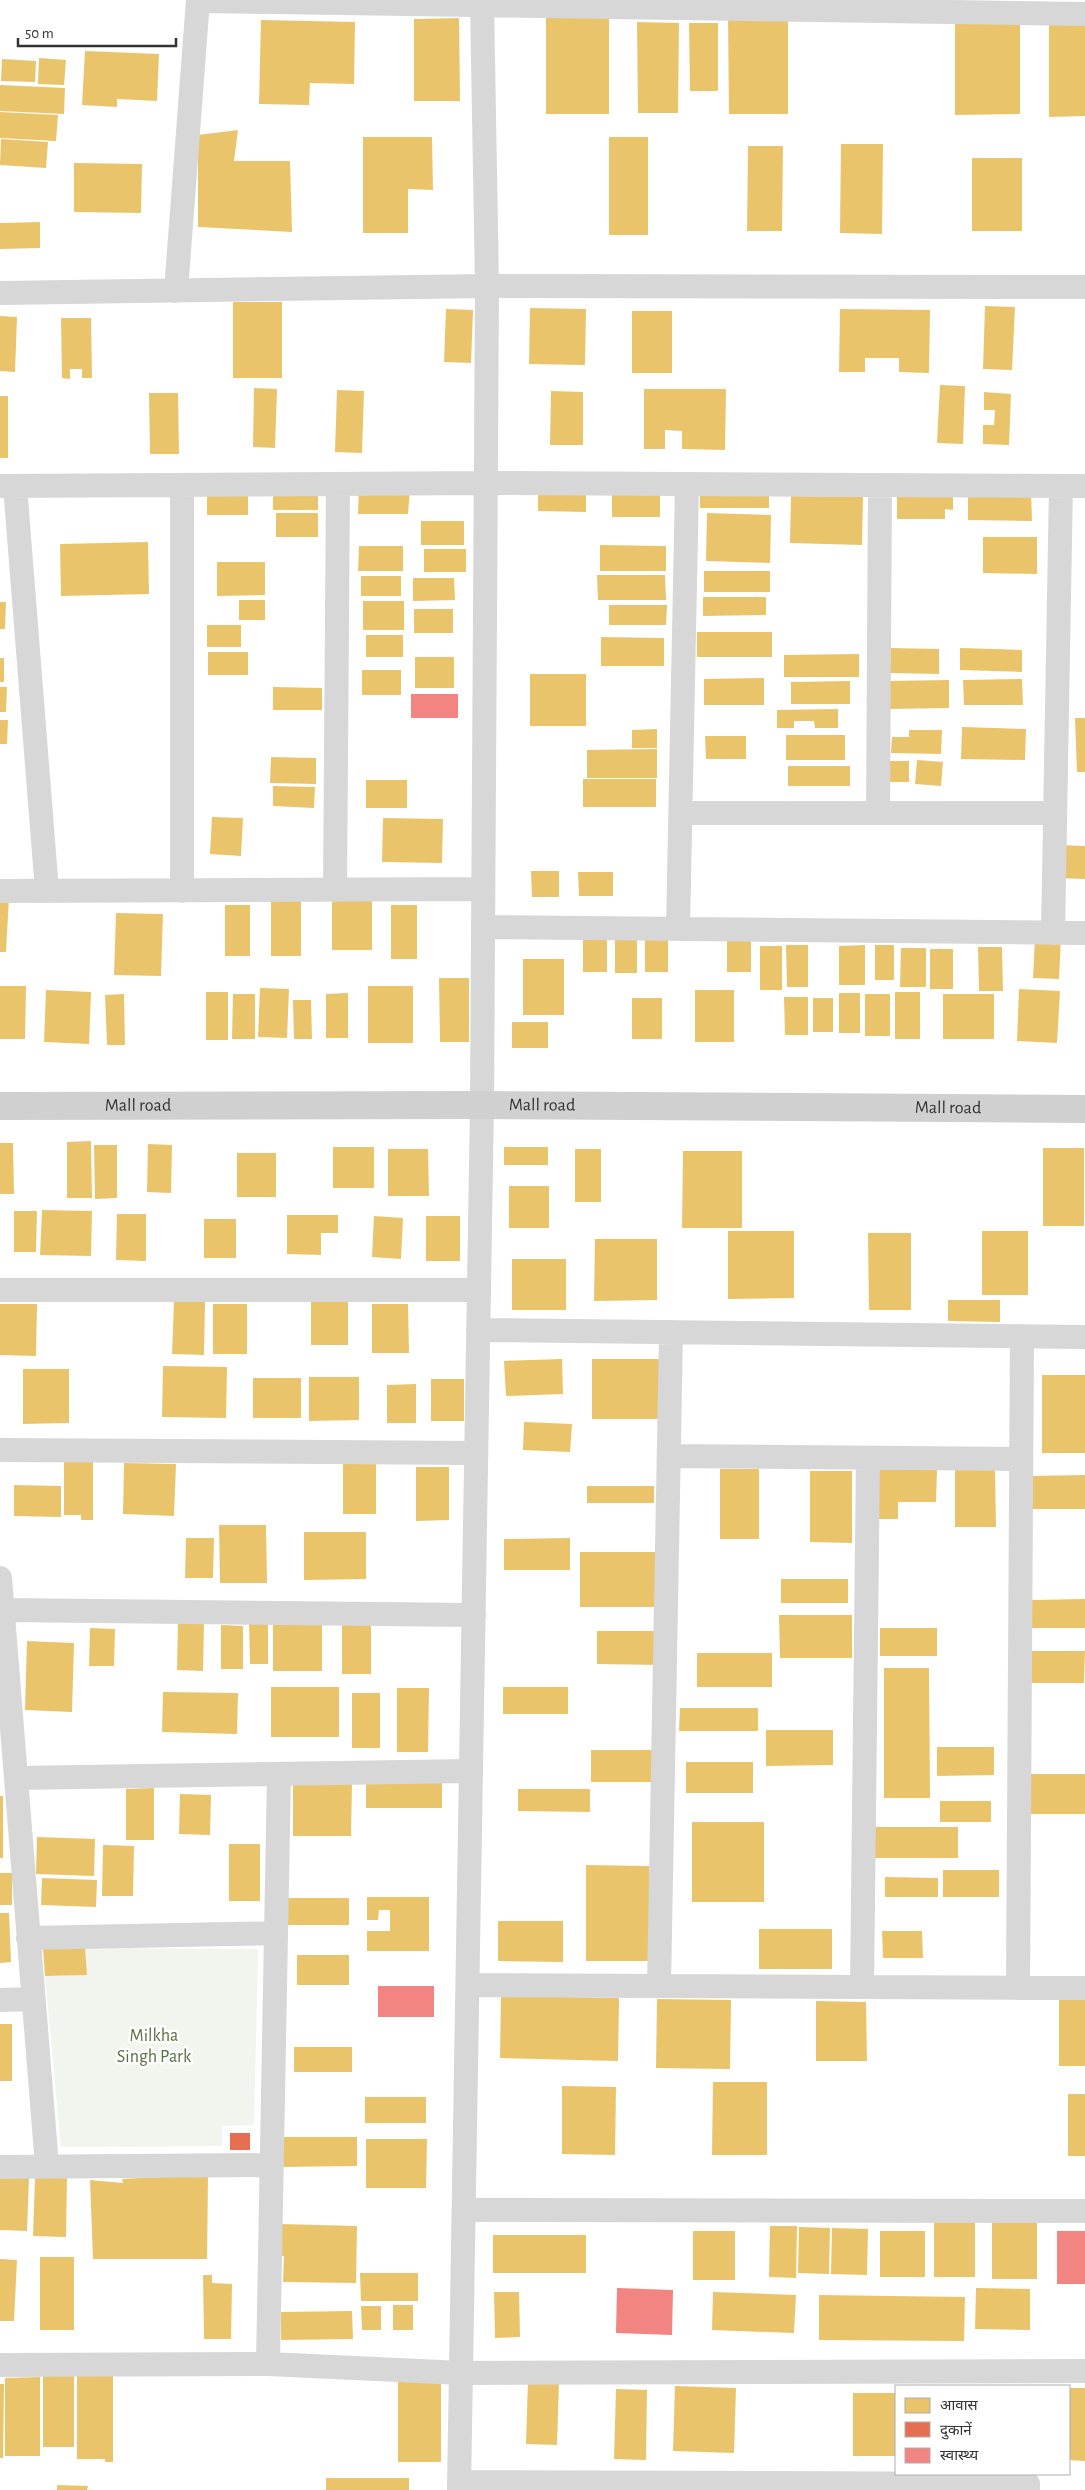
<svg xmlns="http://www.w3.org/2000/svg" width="1085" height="2490" font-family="'Alegreya Sans','Noto Sans Devanagari',sans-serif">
	<rect width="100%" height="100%" fill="#fff"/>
	<path fill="#f1f5ed" d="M85 1948 258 1949 254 2125 222 2126V2146L61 2147 45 1976 86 1975Z"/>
	<path fill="#e9c46a" d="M546 14H609V114H546Z
		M728 16H788V114H729Z
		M955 17H1020V114L955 115Z
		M459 18 460 101H414V19Z
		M1049 19 1085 22V116L1049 117Z
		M261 20 355 22 354 84 310 83 309 105 259 104Z
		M637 22 679 23 678 113H638Z
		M689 23H718V91H690Z
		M85 51 159 54 157 101 117 99V107L82 105Z
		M39 58 66 60 64 85 38 84Z
		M2 59 36 61 35 82 1 81Z
		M0 85 65 88 64 114 0 111Z
		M0 112 58 115 56 141 0 138Z
		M238 130 234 161H290L292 232 198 227V135Z
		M363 137H432L433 190 408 189V233H363Z
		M609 137H648V235H609Z
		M1 139 48 142 46 168 0 165Z
		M841 144H883L882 234 840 233Z
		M748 146H783L782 231H747Z
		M972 158H1022V231H972Z
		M74 163 142 164 141 213 74 212Z
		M40 222V248L0 249V223Z
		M233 302H282V378H233Z
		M985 306 1015 307 1012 370 983 369Z
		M530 308 586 309 585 365 529 364Z
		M446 309 473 310 471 363 444 362Z
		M840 309 930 310 929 373 899 372V358H865V372H839Z
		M632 311H672V373H632Z
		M0 316 17 317 15 372 0 371Z
		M61 318H91L92 378H82V369H70V379L62 378Z
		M940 385 965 386 963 444 937 443Z
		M254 388 277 389 275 448 253 447Z
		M644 389H726L725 450 682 449V431L665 430V449H644Z
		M337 390 364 391 362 453 335 452Z
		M551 391 583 392V445H550Z
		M984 392 1011 394 1009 445 983 444V425H994L995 410H984Z
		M149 393H178L179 454H150Z
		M0 396H8V458H0Z
		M538 486H586V512L538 511Z
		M273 487H318V510H273Z
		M359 487 410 489 408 514H358Z
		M700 488H769V508H700Z
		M897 488 953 496V510L945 509V519H897Z
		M207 491H248V515H207Z
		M1031 491 1032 521 968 520V493Z
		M660 493V517H612V494Z
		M791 496 863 497 862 545 790 543Z
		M276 513H318V537H276Z
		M707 513 771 515 770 563 706 561Z
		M421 521H464V545H421Z
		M983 537H1037V574L983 573Z
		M148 542 149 594 61 596 60 544Z
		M600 545 666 546V571H600Z
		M359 546H403V571H358Z
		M424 549H466V572H424Z
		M217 562H265V595L217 596Z
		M704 571H770V592H704Z
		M597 575H665L666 600H598Z
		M361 576H401V596H361Z
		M413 578H454L455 600 413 601Z
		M703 597H766V615L703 616Z
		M239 600H265V620H239Z
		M363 601H404V630H363Z
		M0 602H6L5 629H0Z
		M609 605H667L666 625H609Z
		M414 609H453V633H414Z
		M207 625H241V647H207Z
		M697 632H772V657H697Z
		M366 635H403V657H366Z
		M601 637 664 638V666H601Z
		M890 648 939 649V674L890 673Z
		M960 648 1022 650V672L960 670Z
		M208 652H248V675H208Z
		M859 654V677H784V655Z
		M415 657H454V688H415Z
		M0 658H4V682H0Z
		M362 670H401V695H362Z
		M530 674H586V726H530Z
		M764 678V705H704V679Z
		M1022 679 1023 705H964L963 680Z
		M949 680V708L888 709V681Z
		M850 681V704H791V682Z
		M0 687H7L6 712H0Z
		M273 687 322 688V710H273Z
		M838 709V728H815L814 721H794V728H777V710Z
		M1075 718H1085V772H1077Z
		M0 720H8L7 744H0Z
		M962 727 1026 729 1025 760 961 759Z
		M657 729V748H632V730Z
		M909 730H942L941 754 891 753 892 737H909Z
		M786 735H845V760H786Z
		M705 736H746V759H706Z
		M657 749V778H587V750Z
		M271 757 316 758V784L270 783Z
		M917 760 943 762 941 786 915 784Z
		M887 761H909V782H886Z
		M788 766H850V786H788Z
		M583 779H656V807H583Z
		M366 780H407V808H366Z
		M273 786 315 787 314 808 273 806Z
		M212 817 243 818 241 856 210 854Z
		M383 818 443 819 442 863 382 862Z
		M1059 845 1085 846V879L1057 878Z
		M531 871H559V897H532Z
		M578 872H613V896H579Z
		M0 897H9L6 952H0Z
		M271 901H301V956H271Z
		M332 901H372V950H332Z
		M225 905H250V956H225Z
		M391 905H417V959H391Z
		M116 913 163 914 161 976 114 975Z
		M615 932H637V973H615Z
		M583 933H607V972H583Z
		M645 934 668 935V972H645Z
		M727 935H751V972H727Z
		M1035 937 1061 938 1059 979 1033 978Z
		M786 945H808V987H787Z
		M865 945V985H839V946Z
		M875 945H894V980H875Z
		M760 946H782V990H760Z
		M978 947H1002L1003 991H979Z
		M901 948H926V987H900Z
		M930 949H953V989H930Z
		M523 959H564V1015H523Z
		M439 978H469V1042H440Z
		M0 986H26L25 1039H0Z
		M368 986H413V1043H368Z
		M260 988 289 989 287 1038 258 1037Z
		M1019 989 1060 991 1057 1043 1017 1041Z
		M46 990 91 992 89 1044 44 1042Z
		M695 990H734V1042H695Z
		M206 992H228V1040H206Z
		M895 992H920V1039H895Z
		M348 993V1038H326V994Z
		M839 993H860V1033H839Z
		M124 994 125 1045H107L105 995Z
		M233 994H255V1039H232Z
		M865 994H890V1036H865Z
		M943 994H994V1039H943Z
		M784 997H808V1035H785Z
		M632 998H662V1039H632Z
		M813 998H833V1032H813Z
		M293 1000H311L312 1039H294Z
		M512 1022H548V1048H512Z
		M91 1141 92 1198H67V1142Z
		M0 1143H13L14 1194H0Z
		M148 1144 172 1145 171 1193 147 1192Z
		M94 1145H117V1198L95 1199Z
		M333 1147H374V1188H333Z
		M504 1147H548V1165H504Z
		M1043 1148H1084V1226H1043Z
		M388 1149H428L429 1196H388Z
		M575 1149H601V1202H575Z
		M683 1151H742V1228H682Z
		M237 1153H276V1197H237Z
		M509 1186H549V1228H509Z
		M42 1210 92 1211 91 1256 40 1255Z
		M14 1211H37L36 1252H14Z
		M117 1214H146V1261L116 1260Z
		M287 1215H338V1233H321V1255L287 1254Z
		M374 1216 403 1218 401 1259 372 1257Z
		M426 1216H460V1261H426Z
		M204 1219H236V1258H204Z
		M728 1231H794V1298L728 1299Z
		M982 1231H1028V1295H982Z
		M868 1233H911V1310H869Z
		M595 1239H657V1300L594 1301Z
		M512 1259H566V1310H512Z
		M948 1300H1000V1322L948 1321Z
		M174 1302H205L204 1355 172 1354Z
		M311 1302H348V1345H311Z
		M0 1304H37L36 1356 0 1355Z
		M213 1304H247V1354H213Z
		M372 1304H408L409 1353H372Z
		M562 1359 563 1394 506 1396 504 1361Z
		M592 1359H659V1419H592Z
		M163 1366 227 1367 226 1418 162 1417Z
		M23 1369H69V1423L23 1424Z
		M1042 1375H1085V1453H1042Z
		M309 1377H359V1420L309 1421Z
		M253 1378H301V1418H253Z
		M431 1379H464V1421H431Z
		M416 1384V1423H387V1385Z
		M524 1422 572 1424 570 1452 523 1450Z
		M64 1460 93 1461V1520H81V1515H64Z
		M343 1461H376V1514H343Z
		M124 1463 176 1464 174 1516 123 1514Z
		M416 1467H449V1520L416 1521Z
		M720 1469H759V1539H720Z
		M955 1469H995L996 1527H955Z
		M874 1470H937L936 1502H898V1519H875Z
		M810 1471H852V1543L810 1542Z
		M1085 1475V1509H1028V1476Z
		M14 1485 61 1486V1517L14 1516Z
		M587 1486H654V1503H587Z
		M219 1525H266L267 1583H220Z
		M304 1532H366V1579L304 1580Z
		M186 1538H214L213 1578H185Z
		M570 1538V1570H504V1539Z
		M580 1552H655V1607H580Z
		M781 1579H848V1603H781Z
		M1085 1599V1628H1032V1600Z
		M779 1615H852V1658H780Z
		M178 1620 204 1621 203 1671 177 1670Z
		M371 1621V1674H342V1622Z
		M249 1622H268V1664H250Z
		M322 1624V1671H273V1625Z
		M221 1625 243 1626V1669H221Z
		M90 1628 115 1629 114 1666H89Z
		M880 1628H937V1656H880Z
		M597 1631H661V1665L597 1664Z
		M27 1641 74 1643 72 1712 25 1710Z
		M1030 1651H1085L1084 1683H1030Z
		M697 1653H772V1687H697Z
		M884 1668H929L930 1798H884Z
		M271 1687H339V1737H271Z
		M503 1687H568V1714H503Z
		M397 1688H429L428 1752H397Z
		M163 1692 238 1693 237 1734 162 1732Z
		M352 1693H380V1748H352Z
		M680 1708H758V1731H679Z
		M766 1730H833V1765L766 1766Z
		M937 1747H994V1775L937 1776Z
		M591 1750H653V1782H591Z
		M686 1762H753V1793H686Z
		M1023 1774H1085V1814H1024Z
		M366 1776H442V1808H366Z
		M293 1781H352L351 1836H293Z
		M154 1788V1840H126V1789Z
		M518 1789H590V1812L518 1811Z
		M180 1794 211 1795 210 1835 179 1834Z
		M0 1796H3V1858H0Z
		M940 1801H991V1822H940Z
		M692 1822H764V1902H692Z
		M871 1827H958V1858H871Z
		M37 1837 95 1839 94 1876 36 1874Z
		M229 1844H260V1901H229Z
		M103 1845 134 1846 133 1896H102Z
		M586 1865 649 1866V1961H586Z
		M943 1870H999V1897H943Z
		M0 1873H12V1905H0Z
		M885 1877 938 1878V1897H885Z
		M42 1878 97 1880 96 1907 41 1905Z
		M367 1897H429V1951H367V1931H390V1910H379L378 1920H367Z
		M287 1898H349V1925H287Z
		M0 1913H9L11 1962 0 1963Z
		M498 1921H563V1962L498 1961Z
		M759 1929H832V1969H759Z
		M882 1931H922L923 1958H883Z
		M43 1947 85 1948 87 1975 45 1976Z
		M297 1955H349V1985H297Z
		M501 1996 619 1998 618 2061 500 2058Z
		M657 1999 731 2000 730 2069 656 2068Z
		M1059 2000H1085V2066H1059Z
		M816 2001 866 2002 867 2061H816Z
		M0 2024H12V2081H0Z
		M294 2047H352V2072H294Z
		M713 2082H767V2155H712Z
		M562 2086 616 2087 615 2155 562 2154Z
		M1068 2094H1085V2156H1068Z
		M365 2097H426V2123H365Z
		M282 2137H357V2166L282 2167Z
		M366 2139H427L426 2188H366Z
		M35 2176H67L66 2237 33 2236Z
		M176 2176 208 2177 207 2259H93L90 2180 123 2183 122 2179Z
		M0 2177 29 2178 27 2231 0 2230Z
		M1037 2215V2279H992V2216Z
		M934 2220H975V2277H934Z
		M280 2224 357 2226 356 2283 283 2282 284 2256H280Z
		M770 2226H797L796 2278 769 2277Z
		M799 2227 830 2228 829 2274 798 2273Z
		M832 2228 868 2229 867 2275 831 2274Z
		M693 2231H735V2280H693Z
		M880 2231H925V2277H880Z
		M493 2235H586V2273H493Z
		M40 2257H74V2330H40Z
		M0 2259 17 2260 14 2321H0Z
		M360 2273H418V2301H361Z
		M203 2275H212V2283L232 2284 231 2339H204Z
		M976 2288 1030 2289V2330L975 2329Z
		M494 2292H519L520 2337 495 2338Z
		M713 2292 796 2295 794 2333 712 2330Z
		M819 2295 965 2297 964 2341 819 2340Z
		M393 2305H413V2330H393Z
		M361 2306H381V2330H362Z
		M352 2311 353 2339 281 2340V2312Z
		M43 2375H74V2447H43Z
		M77 2376H113V2462H105V2459H77Z
		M398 2376H441V2462H398Z
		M40 2377V2456H5V2378Z
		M528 2381 559 2382 557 2445 526 2444Z
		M0 2384H4L3 2458H0Z
		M675 2386 736 2388 734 2453 673 2451Z
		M1069 2388H1085V2461L1069 2460Z
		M616 2389 647 2390 646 2460 614 2459Z
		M853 2393H896V2456H853Z
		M326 2478H409V2490H326Z
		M57 2485 88 2486 87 2490H57Z"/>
	<path fill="#e76f51" d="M230 2133H250V2150H230Z"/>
	<path fill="#f28482" d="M411 694H458V718H411Z
		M378 1986H434V2017H378Z
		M1057 2231H1085V2284H1057Z
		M617 2288 673 2290 672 2335 616 2333Z"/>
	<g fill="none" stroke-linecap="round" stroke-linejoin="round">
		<path stroke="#d7d7d7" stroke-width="24" d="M198 1 1085 14
			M176 291 198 0
			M0 293 487 286 1085 287
			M0 486 486 483 1085 486
			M15 486 47 891
			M681 813H1054
			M878 813 880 485
			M335 890 338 484
			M0 891 483 889
			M182 891V485
			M483 927 1085 933
			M678 929 687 484
			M1053 933 1061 486
			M0 1290H479
			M478 1330 1085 1337
			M0 1450 476 1453
			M669 1456 1021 1459
			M0 1578 47 2166
			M3 1610 474 1615
			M16 1778 471 1771
			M28 1938 276 1933
			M468 1985 1085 1988
			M659 1986 671 1332
			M862 1987 868 1458
			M1018 1988 1022 1336
			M0 2000 33 1999
			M0 2167 272 2165
			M464 2210 1085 2211
			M268 2364 279 1774
			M0 2365 268 2364 462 2373 1085 2371
			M459 2482 1028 2484V2490
			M459 2490 482 1105 487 286 482 0"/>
		<path stroke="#d0d0d0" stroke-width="28" id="s1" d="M0 1106 482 1105 1085 1109"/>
	</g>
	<g text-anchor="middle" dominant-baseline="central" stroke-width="5" stroke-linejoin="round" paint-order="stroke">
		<g font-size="18" fill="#333" stroke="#fff">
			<text stroke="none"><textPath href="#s1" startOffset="138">Mall road</textPath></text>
			<text stroke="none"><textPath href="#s1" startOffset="542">Mall road</textPath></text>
			<text stroke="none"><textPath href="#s1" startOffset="948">Mall road</textPath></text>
		</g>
		<g font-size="18" fill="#56703f" stroke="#fff">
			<text x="154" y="2036">Milkha<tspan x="154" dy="21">Singh Park</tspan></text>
		</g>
	</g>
	<rect x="895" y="2385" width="175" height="90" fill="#ffffff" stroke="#adadad"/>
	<rect x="905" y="2398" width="25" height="15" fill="#e9c46a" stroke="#adadad"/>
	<text x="940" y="2410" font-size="15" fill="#333333">आवास</text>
	<rect x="905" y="2422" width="25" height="15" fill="#e76f51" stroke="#adadad"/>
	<text x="940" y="2435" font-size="15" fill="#333333">दुकानें</text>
	<rect x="905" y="2448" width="25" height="15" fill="#f28482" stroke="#adadad"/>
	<text x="940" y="2460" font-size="15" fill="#333333">स्वास्थ्य</text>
	<path d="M18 38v8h158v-8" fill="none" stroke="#333333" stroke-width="2.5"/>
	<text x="25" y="38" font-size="15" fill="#333333" stroke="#ffffff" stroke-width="4" paint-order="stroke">50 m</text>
</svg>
